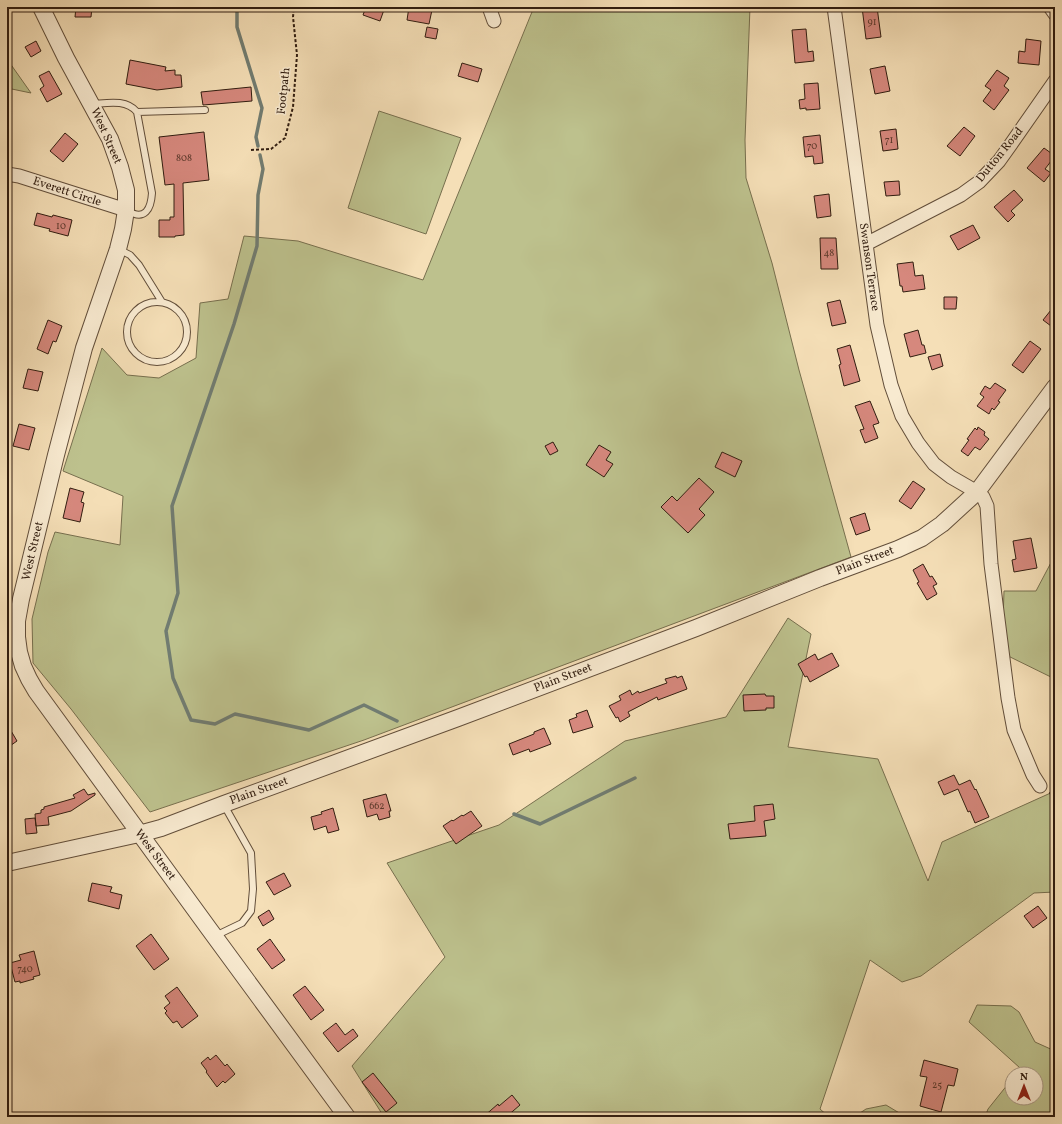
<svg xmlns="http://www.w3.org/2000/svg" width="1062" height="1124" font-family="Vollkorn,serif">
	<rect width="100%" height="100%" fill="#f5dfb7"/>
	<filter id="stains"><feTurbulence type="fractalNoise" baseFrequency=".005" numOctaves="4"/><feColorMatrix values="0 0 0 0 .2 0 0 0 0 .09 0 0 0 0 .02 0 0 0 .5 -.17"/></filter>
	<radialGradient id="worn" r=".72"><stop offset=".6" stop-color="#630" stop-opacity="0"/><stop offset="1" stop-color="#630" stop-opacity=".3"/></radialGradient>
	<path fill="#bdc18d" stroke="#776f4e" d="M534 7H750L745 140 746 178 772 263 799 370 851 557 364 740 150 812 71 709 33 663 32 619 48 552 55 532 120 545 123 496 63 471 102 348 127 375 159 378 196 358 200 303 228 299 244 236 298 241 423 280Z
		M7 59 31 93 7 88Z
		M379 111 461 138 426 234 348 208Z
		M1055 555V679L1002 653 1004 591H1036Z
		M788 618 811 634 788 747 878 759 928 881 942 842 1055 791V892L1034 893 921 976 902 982 870 960 820 1109 829 1117H384L352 1066 445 957 387 863 499 825 625 741 726 717Z
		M977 1005 1011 1006 1019 1012 1035 1042 1055 1051V1117H985L988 1109 1012 1079V1098H1036V1074H1016L1020 1068 969 1022Z
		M886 1105 906 1117H854L866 1109Z"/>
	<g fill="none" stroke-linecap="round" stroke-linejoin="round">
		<path stroke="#717c71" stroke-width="3.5" d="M237 7V27L262 108 256 137 258 146
			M260 155 263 169 258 195 257 246 234 324 172 506 178 593 166 631 173 678 191 720 215 724 235 714 309 730 364 705 397 721
			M514 814 540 824 635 778"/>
	</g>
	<path fill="#d6887d" stroke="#311d10" d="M76 7H92L91 17H75Z
		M366 7H385L380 21 363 15Z
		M409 7H418L432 10 429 24 407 20Z
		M862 7H877L881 37 866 39Z
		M427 27 438 29 436 39 425 37Z
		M806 29 808 52 813 51 814 61 795 63 792 30Z
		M1026 39 1041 41 1039 65 1018 63 1019 51 1025 52Z
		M36 41 41 51 31 57 25 47Z
		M130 60 166 67 165 71 175 70V75H181L182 87 157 90 126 84Z
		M462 63 482 69 478 82 458 76Z
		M885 66 890 91 875 94 870 69Z
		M997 70 1009 78 1004 86 1009 90 994 110 983 101 991 90 985 86Z
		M49 71 62 94 47 102 40 89 44 86 39 76Z
		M818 83 820 109 806 110V108L800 109 799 100 805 99 804 84Z
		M251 87 252 101 203 105 201 92Z
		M964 127 975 136 960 156 947 146Z
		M896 129 898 149 883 151 880 131Z
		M204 132 209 180 183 183 184 235 175 236V237H159V220H170V217H174V184L165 185 159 137Z
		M65 133 78 144 63 162 50 151Z
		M820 135 823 163 814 164 813 156 805 157 803 137Z
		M1044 148 1055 156 1045 169 1051 173 1044 182 1027 168Z
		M899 181 900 195 886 196 884 182Z
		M1014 190 1023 200 1011 211 1015 215 1008 222 994 207Z
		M829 194 831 216 817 218 814 196Z
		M37 213 52 217 53 215 72 220 68 236 49 231 50 229 34 225Z
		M973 225 980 238 958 250 950 236Z
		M820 238H836L838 269H821Z
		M913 262 915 276 923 275 925 289 903 292 902 286H900L897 264Z
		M944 297H957L956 309H944Z
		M840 300 846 323 832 326 827 303Z
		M1055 305V329L1043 320Z
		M48 320 62 326 56 342 53 341 48 354 37 349Z
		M918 330 922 345H924L926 353 910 357 904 334Z
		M1030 341 1041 349 1023 373 1012 365Z
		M850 345 860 381 844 386 839 365 841 364 837 349Z
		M940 354 943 366 932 370 928 357Z
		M28 369 43 372 38 391 23 388Z
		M995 383 1006 390 998 401 1000 402 994 410 992 408 989 414 977 406 984 397 980 394 985 386 990 389Z
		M870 401 879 423 873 425 878 438 865 443 860 430 864 429 855 406Z
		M19 424 35 428 29 450 13 446Z
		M978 427 985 432 984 435 989 439 980 450 975 447 968 456 961 451 969 440 967 439 975 428 977 430Z
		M553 442 558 451 550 455 545 446Z
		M599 445 611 452 606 460 613 464 604 477 586 465Z
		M722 452 742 461 735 477 715 467Z
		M699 478 714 492 699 509 705 515 688 533 661 507 672 496 677 501Z
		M913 481 925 489 911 509 899 501Z
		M70 488 84 492 81 502 84 503 80 522 63 518Z
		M865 513 870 530 856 535 850 518Z
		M1031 538 1037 568 1014 572 1012 560 1016 559 1013 541Z
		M923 564 930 577 932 576 937 584 933 586 937 594 927 600 917 583 919 582 913 570Z
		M832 653 839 666 810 682 807 676 805 677 798 664 815 654 818 660Z
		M676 676 677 678 682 676 687 689 658 700 657 697 628 712 630 716 620 722 618 717 616 718 609 706 621 700 619 696 630 690 632 695 638 691 639 693 667 683 665 679Z
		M765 694 766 696H774V708H766V710L744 711 743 695Z
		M587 710 593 727 573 733 569 720 577 717 576 714Z
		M7 724 17 741 7 748Z
		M544 728 551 744 530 752 529 749 513 755 509 744 534 734V732Z
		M954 775 959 785 970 780 975 790 976 789 989 817 975 823 970 811 968 812 958 789 944 795 938 782Z
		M84 789 88 795 95 793V795L71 811 48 817 49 825 36 826 35 814 41 813V810L44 809V807L75 798 73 795Z
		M386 794 391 811H389L390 817 379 820 377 814 367 817 363 800Z
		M773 804 775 819 764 821 766 836 730 839 728 824 755 821 754 806Z
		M333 808 339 830 328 833 326 826 314 830 311 817 322 814 321 812Z
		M471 811 482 826 456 844 443 826 452 820 453 821 462 815 463 816Z
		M35 818 37 833 26 834 25 819Z
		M284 873 291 886 274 895 266 882Z
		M92 883 112 887 110 892 122 895 119 909 88 901Z
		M1038 906 1047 918 1033 928 1024 916Z
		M269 910 274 919 263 926 258 917Z
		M151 934 169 959 154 970 136 946Z
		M270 939 285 960 272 969 257 949Z
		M34 951 40 975 33 977 34 979 20 983V981L15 982 10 963 21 960 19 955Z
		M305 986 324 1010 311 1020 293 995Z
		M177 987 198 1016 182 1028 177 1021 173 1023 165 1013 167 1011 164 1008 170 1003 165 996Z
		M336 1023 345 1035 353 1029 358 1036 338 1052 323 1033Z
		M216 1055 225 1066 227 1064 235 1074 225 1083 223 1081 217 1087 206 1072 207 1071 201 1063 208 1057 210 1060Z
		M924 1060 958 1069 954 1086 948 1085 941 1112 920 1106 927 1077 920 1076Z
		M373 1073 397 1103 386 1112 362 1082Z
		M512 1095 520 1105 506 1117H483L498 1104 499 1106Z"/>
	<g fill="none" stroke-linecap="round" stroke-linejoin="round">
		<g stroke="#624e3a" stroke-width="8">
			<path id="service" d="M93 104C108 103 126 99 137 112L152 193C151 209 145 221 128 211
				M137 112 205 110
				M118 249 130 255 139 265 162 302
				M127 332a30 30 0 1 1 60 0a30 30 0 1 1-60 0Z
				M215 936 242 923 251 911 253 889 251 853 224 805"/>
		</g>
		<g stroke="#624e3a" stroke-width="15">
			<path id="minor" d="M489 7 494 21
				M834 7 877 325 891 385 902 416 918 443 934 464 951 477 977 492 983 497 987 506 991 564 1008 698 1014 730 1033 775 1040 786
				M1050 7 1055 14
				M7 174 19 176 126 210
				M866 244 961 195 979 182 999 161 1009 147 1055 81"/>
		</g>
		<g stroke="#624e3a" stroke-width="18">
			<path id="tertiary" d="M41 7 66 58 110 139 120 167 126 190V210L123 229 118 249 84 348 56 455 21 599 17 621V637L19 652 23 666 29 679 36 691C139 834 243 975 347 1117
				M7 863 139 834 161 828 224 804 458 718 696 628 820 578 898 549 922 538 942 524 977 492 1055 387"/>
		</g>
		<path stroke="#311d10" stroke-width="2" stroke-dasharray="3 2" stroke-linecap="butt" d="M251 150 271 149 285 138 293 107 297 55 293 17 294 7
			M1050 792 1055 804"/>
		<use href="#service" stroke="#f8ead0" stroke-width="6"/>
		<use href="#minor" stroke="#f8ead0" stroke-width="13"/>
		<use href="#tertiary" stroke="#f8ead0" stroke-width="16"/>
	</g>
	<g text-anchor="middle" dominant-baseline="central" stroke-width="3" stroke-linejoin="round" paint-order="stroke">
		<g font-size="10" fill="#5a382b">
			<text x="872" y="22">91</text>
			<text x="889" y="140">71</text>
			<text x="812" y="146">70</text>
			<text x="184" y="158">808</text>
			<text x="61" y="226">10</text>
			<text x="829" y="253">48</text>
			<text x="377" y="806">662</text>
			<text x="25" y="969">740</text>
			<text x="937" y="1085">25</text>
		</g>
		<g font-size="12" fill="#311d10" stroke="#f8ead0">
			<text transform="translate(284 91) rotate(-84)">Footpath</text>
			<text transform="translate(106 136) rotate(66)">West Street</text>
			<text transform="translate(1000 155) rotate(-51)">Dutton Road</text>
			<text transform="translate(67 192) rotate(18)">Everett Circle</text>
			<text transform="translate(869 267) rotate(82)">Swanson Terrace</text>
			<text transform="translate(33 551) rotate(-77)">West Street</text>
			<text transform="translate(865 561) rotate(-21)">Plain Street</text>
			<text transform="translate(563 678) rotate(-21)">Plain Street</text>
			<text transform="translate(259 791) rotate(-20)">Plain Street</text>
			<text transform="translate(155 855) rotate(53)">West Street</text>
		</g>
	</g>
	<rect width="1062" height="1124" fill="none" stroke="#f5dfb7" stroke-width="24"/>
	<rect x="8" y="8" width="1046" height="1108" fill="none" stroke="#311d10" stroke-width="2"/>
	<rect x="12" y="12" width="1038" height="1100" fill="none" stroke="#311d10"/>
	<g transform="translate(1024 1086)"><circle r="19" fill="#f8ead0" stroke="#a89883"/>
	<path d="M0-3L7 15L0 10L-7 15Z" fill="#8f2418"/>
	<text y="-6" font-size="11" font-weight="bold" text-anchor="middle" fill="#311d10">N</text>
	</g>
	<rect width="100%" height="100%" filter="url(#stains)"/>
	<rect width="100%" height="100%" fill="url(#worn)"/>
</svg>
